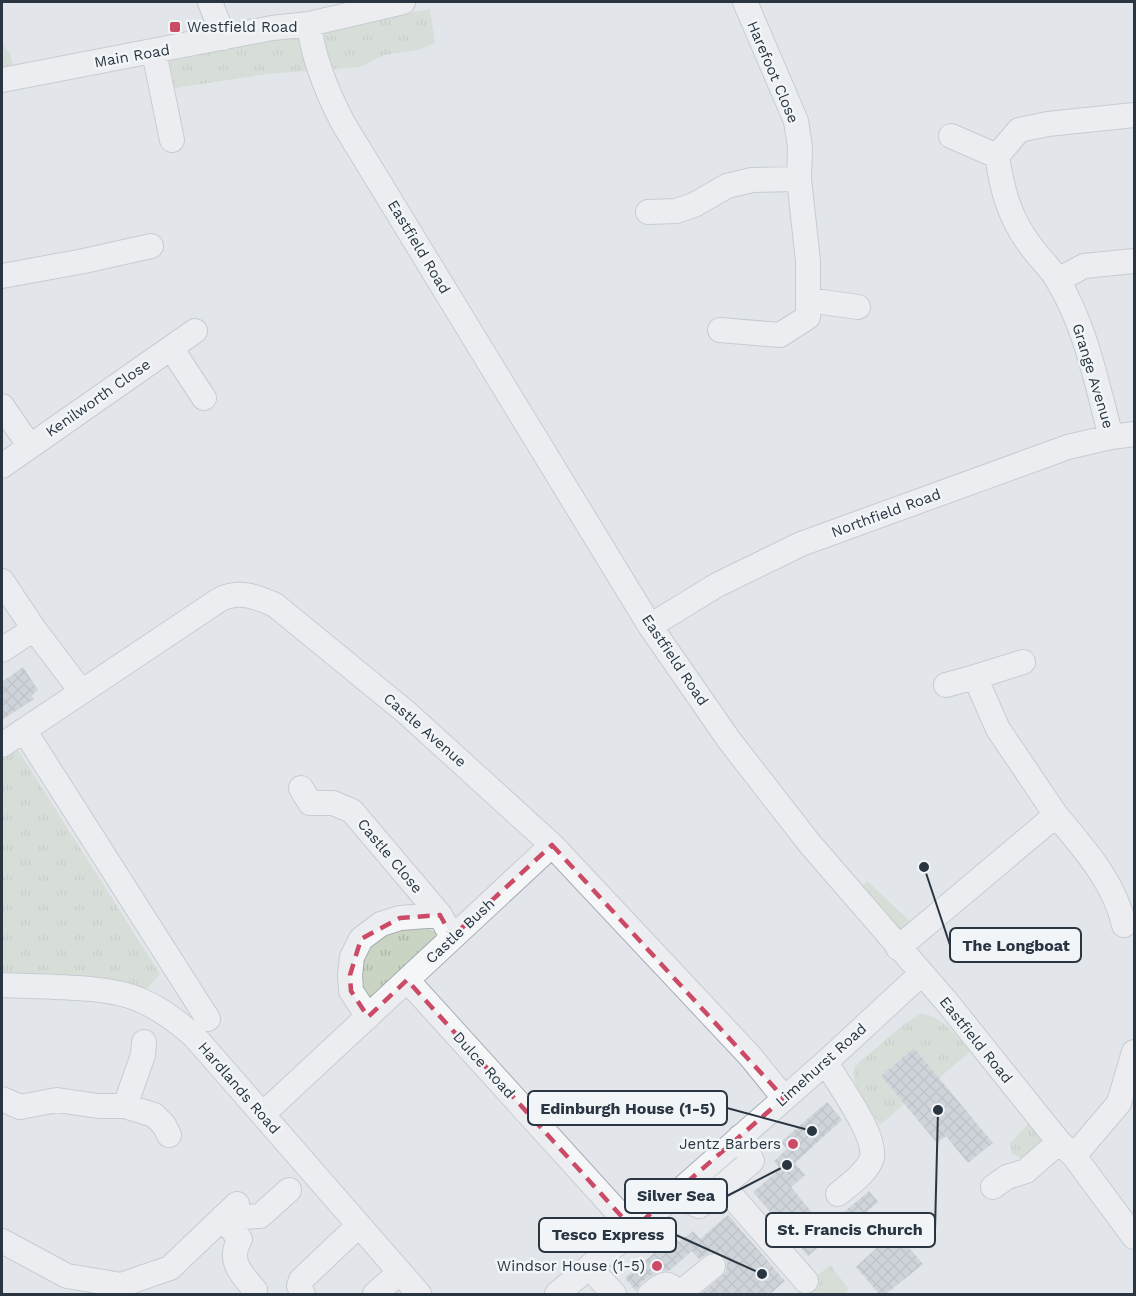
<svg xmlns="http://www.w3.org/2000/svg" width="1136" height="1296" font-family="'Work Sans',sans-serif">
	<defs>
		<pattern id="grass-tufts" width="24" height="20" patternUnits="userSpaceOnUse" patternTransform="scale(1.5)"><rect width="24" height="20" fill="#c9d4c3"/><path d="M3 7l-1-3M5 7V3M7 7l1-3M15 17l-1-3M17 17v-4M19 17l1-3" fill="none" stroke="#adb7a9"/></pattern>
		<pattern id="building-cross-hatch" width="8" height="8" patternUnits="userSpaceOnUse" patternTransform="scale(1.5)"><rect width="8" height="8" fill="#b9bfc7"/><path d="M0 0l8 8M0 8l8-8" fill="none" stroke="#979ca3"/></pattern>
	</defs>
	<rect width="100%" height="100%" fill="#e2e6ea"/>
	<path fill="url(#grass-tufts)" d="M430 9 435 43 418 50 384 55 360 67 267 74 163 90 156 62Z
		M3 45 10 53 13 65 2 67V46Z
		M16 747 160 974 147 989 113 979 2 972V757Z
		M867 881 915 926 900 933 860 889Z
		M423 924 439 935 367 1003 360 992 362 951 387 928Z
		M920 1014C944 1016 954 1035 971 1051L939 1078 914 1048 881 1076 904 1104 880 1125C870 1108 848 1085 855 1066L903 1025Z
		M1030 1122 1043 1138 1041 1147 1027 1158H1020L1012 1153 1010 1143Z
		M830 1265 848 1288 846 1294H796Z"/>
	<path fill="url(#building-cross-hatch)" d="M23 667 38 690 31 696 34 699 2 720V682Z
		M914 1048 993 1143 968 1163 946 1136 937 1143 881 1076Z
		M827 1102 842 1120 795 1163 805 1175 791 1187 831 1236 808 1256 753 1192 780 1169 774 1161 787 1149 781 1142Z
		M869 1191 878 1202 841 1234 831 1223Z
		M728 1215 785 1281 770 1294H701L726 1272 727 1263 724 1257 717 1253 710 1252 699 1259 692 1251 669 1271H660L650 1276 641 1283 636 1291 625 1278 674 1236 679 1242 693 1231 700 1239Z
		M895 1231 923 1264 886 1294H879L856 1267Z"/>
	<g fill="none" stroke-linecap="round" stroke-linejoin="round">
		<g stroke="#a7adb4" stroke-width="26">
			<path id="minor" d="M210 2 224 38
				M309 24C313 59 327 92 343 123L650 626 729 740 810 844 946 1001 1059 1142 1074 1156 1134 1237
				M154 52 172 140
				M2 80 272 28 309 24 403 2
				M951 136 997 156C1002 189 1009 217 1030 245 1038 257 1051 268 1058 281 1086 327 1097 385 1111 437
				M997 156 1019 130 1048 124 1134 115
				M648 212 676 211 694 205 727 186 752 180 799 179
				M2 276 84 261 151 246
				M1058 280 1084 266 1134 261
				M808 300 858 307
				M720 330 780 335 808 317V261L799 179 800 147 796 121 745 2
				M171 348 204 398
				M2 406 29 445
				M2 466 195 331
				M2 581 34 629 81 691
				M650 626 717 585 801 544 1068 447 1111 437 1134 434
				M2 650 34 629
				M946 685 975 677
				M24 730 208 1019
				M2 745 219 600C238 589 257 597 275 605L407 713 552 845 750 1056 784 1098
				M301 788 310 803H333L352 811 440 915 452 937
				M1056 815C1084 849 1114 881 1124 925
				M898 948 1056 815 998 729 975 677 1023 662
				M407 980 633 1229
				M2 985C39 987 107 985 140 1000 160 1008 178 1022 194 1036L419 1294
				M368 1017 351 991 350 975 352 957 361 939 381 924 400 918 440 915
				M826 1062C838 1084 876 1134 872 1157 869 1171 849 1185 838 1194
				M2 1099 20 1107 57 1100 98 1106H125L154 1115 164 1125 169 1135
				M125 1106 143 1055 144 1042
				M263 1114 552 845
				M1074 1156 1119 1103 1134 1052
				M723 1186 806 1281
				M993 1187 1007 1177 1026 1171 1059 1142
				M676 1194 699 1206 752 1161 740 1137
				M222 1218 240 1239C227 1260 241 1274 255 1290
				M222 1218 260 1216 289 1190
				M2 1241 67 1276 121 1285 170 1268 237 1204
				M590 1268 614 1294
				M303 1294 299 1286 301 1280 359 1225
				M375 1294 400 1272
				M557 1294 676 1194 826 1062 921 974
				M650 1294C663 1284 667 1279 679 1294L713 1266"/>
		</g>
		<use href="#minor" stroke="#f5f6f8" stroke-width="24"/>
	</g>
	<path d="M0 0H1136V1296H0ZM552 845 784 1098 633 1229 407 980 368 1017 351 991 350 975 361 939 400 918 440 915 452 937Z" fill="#e2e6ea" fill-opacity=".55" fill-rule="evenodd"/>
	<path fill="none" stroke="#cb4b67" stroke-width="4.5" stroke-dasharray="12 8" stroke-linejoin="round" d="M552 845 784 1098 633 1229 407 980 368 1017 351 991 350 975 361 939 400 918 440 915 452 937Z"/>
	<g fill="#cb4b67" stroke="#f2f5f7" stroke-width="2">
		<rect x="169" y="21" width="12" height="12" rx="3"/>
		<circle cx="793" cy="1144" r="6"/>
		<circle cx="657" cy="1266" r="6"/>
	</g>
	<g text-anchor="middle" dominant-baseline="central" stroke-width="5" stroke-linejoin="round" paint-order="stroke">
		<g font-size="15" fill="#2a3542" stroke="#f2f5f7" text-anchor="end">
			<text x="187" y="27" text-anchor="start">Westfield Road</text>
			<text x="781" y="1144">Jentz Barbers</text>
			<text x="645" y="1266">Windsor House (1-5)</text>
		</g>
		<g font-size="15" fill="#2a3542" stroke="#f2f5f7">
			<text transform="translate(132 56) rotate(-10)">Main Road</text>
			<text transform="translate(773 72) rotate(67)">Harefoot Close</text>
			<text transform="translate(419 247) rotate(59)">Eastfield Road</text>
			<text transform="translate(1093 376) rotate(73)">Grange Avenue</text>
			<text transform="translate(98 398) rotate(-35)">Kenilworth Close</text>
			<text transform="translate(886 513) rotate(-20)">Northfield Road</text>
			<text transform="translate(675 660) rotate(56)">Eastfield Road</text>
			<text transform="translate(425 730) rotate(41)">Castle Avenue</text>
			<text transform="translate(390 856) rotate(50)">Castle Close</text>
			<text transform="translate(460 931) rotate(-43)">Castle Bush</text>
			<text transform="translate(976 1040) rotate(51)">Eastfield Road</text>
			<text transform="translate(484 1065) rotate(48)">Dulce Road</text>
			<text transform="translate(821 1065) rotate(-42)">Limehurst Road</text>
			<text transform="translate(239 1088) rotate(49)">Hardlands Road</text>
		</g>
	</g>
	<path fill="none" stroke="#2a3542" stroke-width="2" d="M924 867L950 945M812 1131L727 1108M787 1165L727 1196M938 1110L935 1230M762 1274L676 1235"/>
	<g fill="#2a3542" stroke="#f2f5f7" stroke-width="2">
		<circle cx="924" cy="867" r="6"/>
		<circle cx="812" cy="1131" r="6"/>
		<circle cx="787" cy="1165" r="6"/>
		<circle cx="938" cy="1110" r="6"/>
		<circle cx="762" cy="1274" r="6"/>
	</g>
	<g fill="#f2f5f7" stroke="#2a3542" stroke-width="2">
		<rect x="950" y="928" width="131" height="34" rx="6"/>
		<rect x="528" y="1091" width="199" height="34" rx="6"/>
		<rect x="625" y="1179" width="102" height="34" rx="6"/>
		<rect x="766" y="1213" width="169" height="34" rx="6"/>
		<rect x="539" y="1218" width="137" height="34" rx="6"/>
	</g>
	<g font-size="16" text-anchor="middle" font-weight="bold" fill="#2a3542">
		<text x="1016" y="951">The Longboat</text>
		<text x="628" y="1114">Edinburgh House (1-5)</text>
		<text x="676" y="1201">Silver Sea</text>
		<text x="850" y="1235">St. Francis Church</text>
		<text x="608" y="1240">Tesco Express</text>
	</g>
	<rect width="1136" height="1296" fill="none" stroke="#2a3542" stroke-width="6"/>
</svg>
